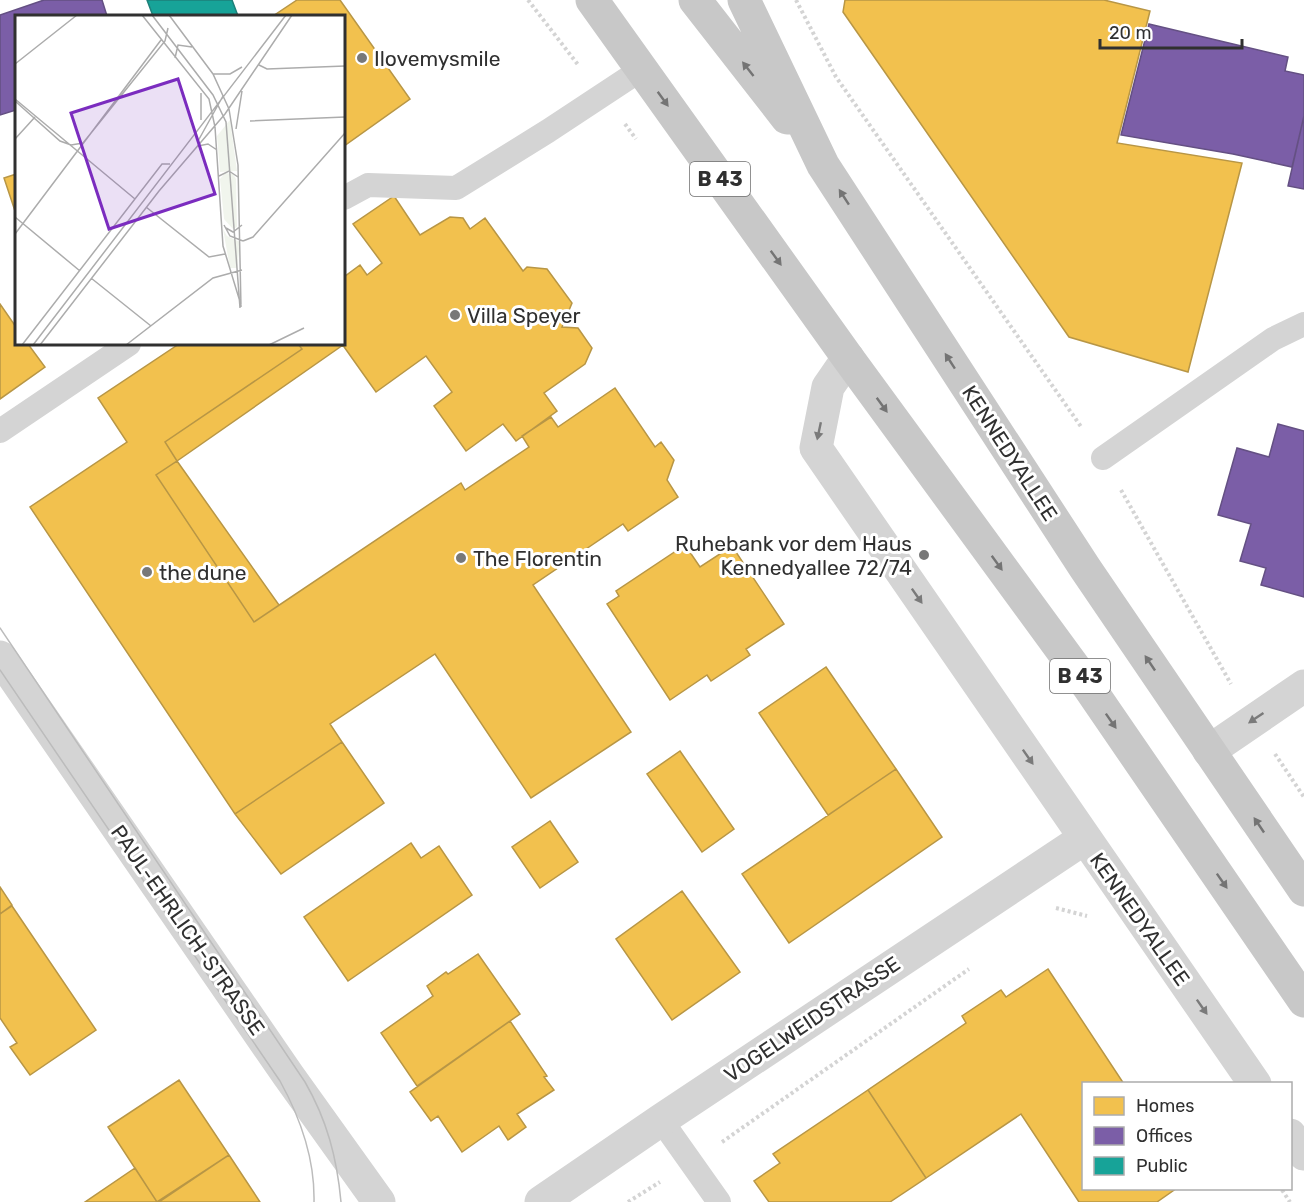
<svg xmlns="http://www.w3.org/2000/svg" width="1304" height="1202" font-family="Rubik,sans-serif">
	<rect width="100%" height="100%" fill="#fff"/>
	<path fill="#f2c14e" stroke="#b89645" stroke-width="1.5" d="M297 0H340L410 99 344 146V16H273Z
		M845 0H1104L1150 11 1117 143 1242 163 1188 372 1069 337 843 12Z
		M16 174V214L4 178Z
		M394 196 420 235 450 217 463 218 470 229 485 218 523 271 527 267 547 269 572 303 562 327 578 328 592 348 585 364 544 393 557 411 516 441 503 424 466 451 434 406 452 392 426 356 376 392 342 344 344 277 360 265 367 275 382 263 353 224Z
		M0 304 16 327V344H28L45 367 0 399Z
		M179 344H298L302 349 165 442 177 461 156 475 254 622 461 483 465 490 529 447 522 436 551 417 558 427 615 388 655 447 661 442 674 460 667 480 678 497 628 531 623 524 533 585 631 732 531 798 435 654 330 724 342 742 235 814 30 507 127 442 98 398Z
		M298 344 343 345 177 461 165 442 302 349Z
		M177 461 279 605 254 622 156 475Z
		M685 545 700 567 732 546 784 624 746 649 750 655 711 681 707 675 670 700 607 604 619 596 616 591Z
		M826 667 896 769 828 815 759 713Z
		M342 742 384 803 281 874 235 814Z
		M680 751 734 829 702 852 647 774Z
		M896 769 942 837 789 943 742 874Z
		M550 821 578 862 540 888 512 847Z
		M411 843 421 858 439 846 472 895 348 981 304 917Z
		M0 887 12 905 0 914Z
		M682 891 740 972 672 1020 616 939Z
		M12 906 96 1030 30 1075 10 1047 17 1043 0 1018V914Z
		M478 954 520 1014 417 1086 381 1033 433 996 427 986 446 972 448 974Z
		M1048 969 1124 1084H1084V1188H1177L1157 1202H1079L1021 1114 926 1178 868 1090 966 1023 962 1016 1001 990 1006 997Z
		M510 1021 547 1076 544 1077 554 1090 517 1114 526 1127 508 1140 499 1126 462 1152 438 1116 431 1121 410 1092Z
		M179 1080 229 1155 157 1202 108 1127Z
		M868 1090 926 1178 890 1202H769L754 1181 780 1163 773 1154Z
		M229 1155 260 1202H159Z
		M135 1168 157 1202H85Z"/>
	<path fill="#7b5ea7" stroke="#645083" stroke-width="1.5" d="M44 0H102L107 16H16V110L0 115V15Z
		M1149 24 1288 57 1285 71 1304 75V116L1292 167 1233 154 1121 135Z
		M1304 116V189L1288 186Z
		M1278 424 1304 431V597L1261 585 1266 568 1240 561 1251 524 1218 515 1237 448 1269 457Z"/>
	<path fill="#17a398" stroke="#1e8079" stroke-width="1.5" d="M147 0H232L238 16H153Z"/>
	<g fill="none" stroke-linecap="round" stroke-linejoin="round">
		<path stroke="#d4d4d4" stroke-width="4" stroke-dasharray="3 3" stroke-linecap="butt" d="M528 0 579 66
			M796 0 836 77 1082 428
			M625 124 636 139
			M1121 490 1231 684
			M1275 754 1304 797
			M1056 908 1087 916
			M722 1142 969 969
			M1282 1190 1290 1202
			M628 1202 660 1182"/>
		<path stroke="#d4d4d4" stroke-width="24" d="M344 198 368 185 456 188 548 131 642 69
			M0 431 129 344
			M1103 458 1273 339 1304 324
			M661 1120 719 1202"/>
		<path stroke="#d4d4d4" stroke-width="33" d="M848 358 828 387 816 448 1255 1084
			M0 657 288 1075 379 1202
			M1209 751 1304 686
			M1290 1135 1304 1154
			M541 1202 661 1120 1085 838"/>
		<path stroke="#c8c8c8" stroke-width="33" d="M592 0 848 358 1088 686 1304 1001
			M695 0 787 118
			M744 0 823 165 1085 568 1304 890"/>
		<path stroke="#bcbcbc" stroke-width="1.5" d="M0 628 305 1082C327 1120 337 1158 341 1202
			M0 670 280 1081C301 1119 315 1158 314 1202"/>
	</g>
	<defs><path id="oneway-solid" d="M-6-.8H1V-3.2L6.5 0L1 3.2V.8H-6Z" transform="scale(1.5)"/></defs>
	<g fill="#747474">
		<use href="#oneway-solid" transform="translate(748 69) rotate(-128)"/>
		<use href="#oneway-solid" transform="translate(663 99) rotate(54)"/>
		<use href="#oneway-solid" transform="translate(844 197) rotate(-123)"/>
		<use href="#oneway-solid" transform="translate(776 258) rotate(54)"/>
		<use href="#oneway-solid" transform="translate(950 361) rotate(-123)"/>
		<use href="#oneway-solid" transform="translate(882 405) rotate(54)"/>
		<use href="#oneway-solid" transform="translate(997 563) rotate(54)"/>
		<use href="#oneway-solid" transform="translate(1150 663) rotate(-124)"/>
		<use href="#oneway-solid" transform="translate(1111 721) rotate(55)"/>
		<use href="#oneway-solid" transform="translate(1259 825) rotate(-124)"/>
		<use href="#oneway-solid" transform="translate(1222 881) rotate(55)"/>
	</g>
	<g fill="#7a7a7a">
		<use href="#oneway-solid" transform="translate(819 431) rotate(102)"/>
		<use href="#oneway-solid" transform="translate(917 596) rotate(55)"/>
		<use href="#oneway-solid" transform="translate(1256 718) rotate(146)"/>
		<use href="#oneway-solid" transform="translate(1028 757) rotate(55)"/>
		<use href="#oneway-solid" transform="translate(1202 1007) rotate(55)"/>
	</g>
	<g fill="#787878" stroke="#fff" stroke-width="2">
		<circle cx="362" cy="58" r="6"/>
		<circle cx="455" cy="315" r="6"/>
		<circle cx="924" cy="555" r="6"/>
		<circle cx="461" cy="558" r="6"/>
		<circle cx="147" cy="572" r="6"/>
	</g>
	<g text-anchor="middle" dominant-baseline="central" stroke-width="6" stroke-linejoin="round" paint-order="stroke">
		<g fill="#fff" stroke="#6e6e6e" stroke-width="1.5">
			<rect x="690" y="162" width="60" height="34" rx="4.5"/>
			<rect x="1050" y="659" width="60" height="34" rx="4.5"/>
		</g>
		<g font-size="20" font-weight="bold" fill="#303030">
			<text x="720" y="179">B 43</text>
			<text x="1080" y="676">B 43</text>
		</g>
		<g font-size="21" fill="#303030" stroke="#fff" text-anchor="start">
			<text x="374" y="58">Ilovemysmile</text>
			<text x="467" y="315">Villa Speyer</text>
			<text x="912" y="543" text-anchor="end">Ruhebank vor dem Haus<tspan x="912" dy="24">Kennedyallee 72/74</tspan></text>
			<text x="473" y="558">The Florentin</text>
			<text x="159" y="572">the dune</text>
		</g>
		<g font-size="21" fill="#303030" stroke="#fff">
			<text transform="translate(1010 453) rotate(57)">KENNEDYALLEE</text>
			<text transform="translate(1140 919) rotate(55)">KENNEDYALLEE</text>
			<text transform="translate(188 930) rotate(55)">PAUL-EHRLICH-STRASSE</text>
			<text transform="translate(812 1019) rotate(-34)">VOGELWEIDSTRASSE</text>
		</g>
	</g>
	<g transform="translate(15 15)">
		<rect width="330" height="330" fill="#fff"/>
		<path d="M215 105 222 156 205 157 202 121ZM210 158 218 159 221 164 222 212 218 214 209 204 205 164ZM208 214 212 221 225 227 222 253H215Z" fill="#f1f5ed"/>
		<path fill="none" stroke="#acacac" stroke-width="1.5" d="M127 0 194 84 200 112M137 0 198 80 211 107 225 293M154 0 198 59 214 94M160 43 163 30 177 32M0 49 62 0M244 50 252 54 330 51M198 59H215L227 52M186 78V105M0 84 120 184M0 86 45 126 56 130 68 128 150 26 153 13M214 94 223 150 226 292M235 106 330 102M200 112 208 231 226 290M221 114 227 76M0 124 20 102M183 126 208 81M183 131 193 129 202 135M204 161 214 156 223 162M131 192 194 242 210 239M0 202 65 256M209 210 215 221 228 226M211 213 218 217 227 210M0 219 146 25M228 226 238 222 330 118M76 263 136 311M7 330 147 149H155M18 330 271 0M25 330 144 176 210 99 277 0M111 330 198 263 227 255M254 330 289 313"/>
		<path fill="#7b2cbf" fill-opacity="0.15" stroke="#7b2cbf" stroke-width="3" d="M163 64 200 179 94 214 56 98Z"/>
		<rect width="330" height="330" fill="none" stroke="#303030" stroke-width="3"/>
	</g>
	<rect x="1082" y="1082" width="210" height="108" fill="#ffffff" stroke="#acacac" stroke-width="1.5"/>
	<rect x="1094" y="1097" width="30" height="18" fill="#f2c14e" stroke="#acacac" stroke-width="1.5"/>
	<text x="1136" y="1112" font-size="18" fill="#303030">Homes</text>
	<rect x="1094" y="1127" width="30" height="18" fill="#7b5ea7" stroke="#acacac" stroke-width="1.5"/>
	<text x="1136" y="1142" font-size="18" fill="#303030">Offices</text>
	<rect x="1094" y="1157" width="30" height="18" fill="#17a398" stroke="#acacac" stroke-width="1.5"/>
	<text x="1136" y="1172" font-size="18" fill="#303030">Public</text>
	<path d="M1100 39v9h142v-9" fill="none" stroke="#303030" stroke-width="3"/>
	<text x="1109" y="39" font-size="18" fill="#303030" stroke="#ffffff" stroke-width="4.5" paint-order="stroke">20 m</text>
</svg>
